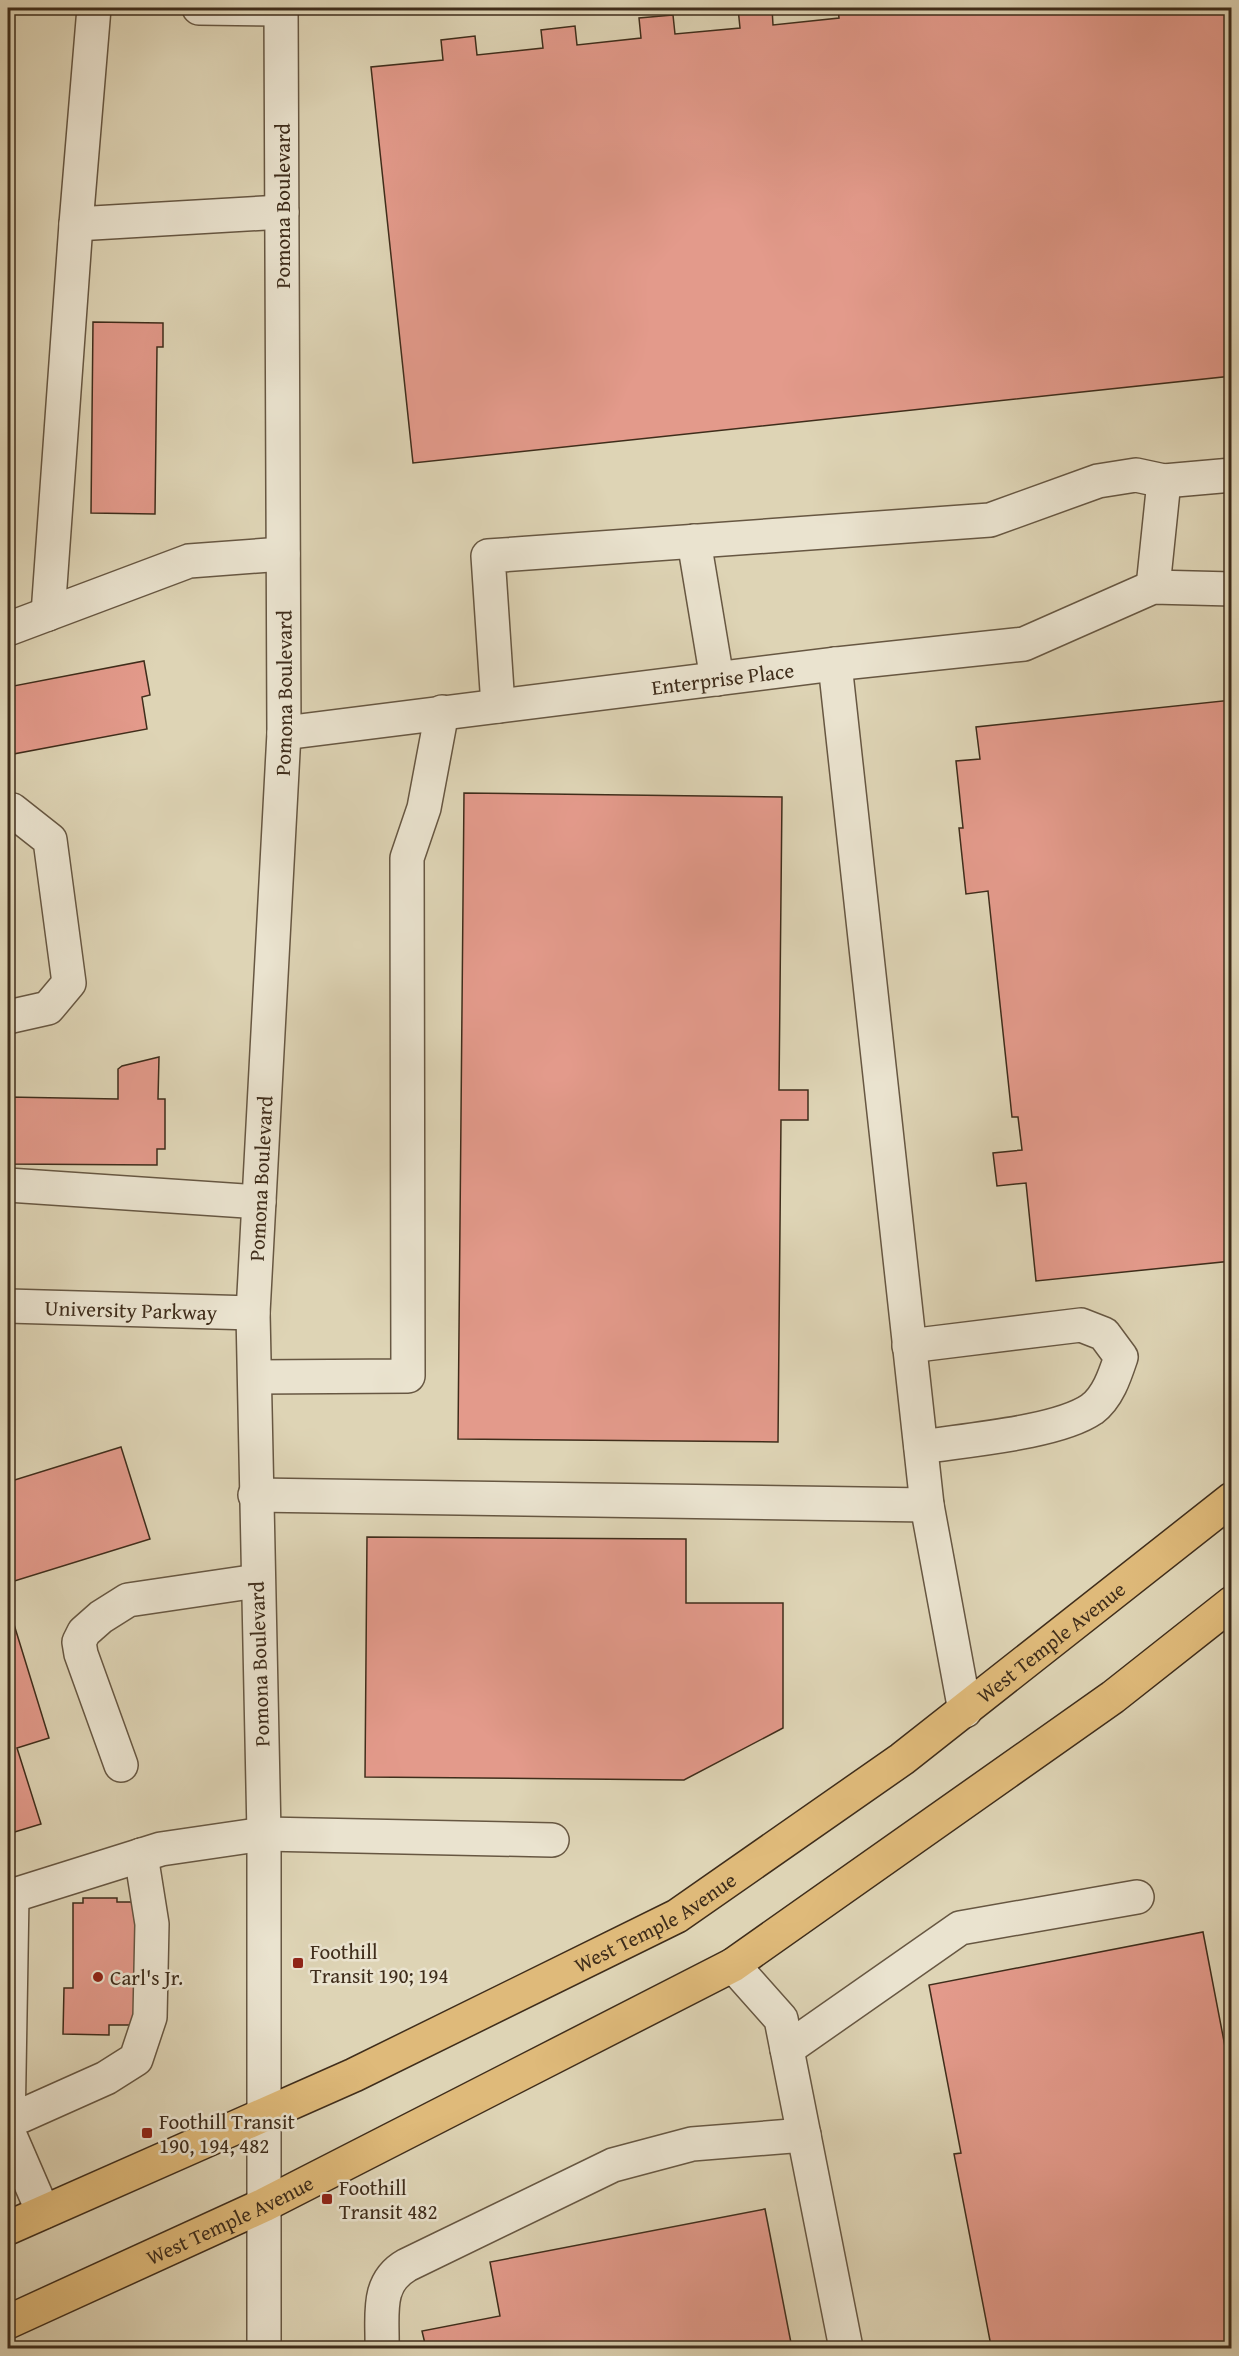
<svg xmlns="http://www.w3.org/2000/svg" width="1239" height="2356" font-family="'Gentium Book Plus',serif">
	<rect width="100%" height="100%" fill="#ded4b5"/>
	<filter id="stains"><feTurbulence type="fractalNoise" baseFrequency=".00333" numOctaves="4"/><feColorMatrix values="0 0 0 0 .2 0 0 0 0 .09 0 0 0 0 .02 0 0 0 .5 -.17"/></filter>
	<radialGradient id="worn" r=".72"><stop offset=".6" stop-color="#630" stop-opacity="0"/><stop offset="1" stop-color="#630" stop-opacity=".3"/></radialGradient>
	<path fill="#e39a8b" stroke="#3f2d1b" stroke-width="1.5" d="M738 8H772L773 25 839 18 838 8H871L872 14 936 8H1232V376L413 463 371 67 443 60 441 40 475 36 477 55 543 48 541 30 575 26 577 45 641 38 639 18 673 15 675 34 740 28Z
		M93 322 163 323V347H157L155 514 91 513Z
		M144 661 150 695 142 697 147 729 8 755V687Z
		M1232 700V1261L1036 1281 1026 1183 997 1186 993 1153 1022 1150 1018 1117H1012L988 891 966 894 959 828H963L956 761 980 759 976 727Z
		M464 793 782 797 779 1090H808V1120H781L778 1442 458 1439Z
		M159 1057 158 1099H165V1149H157V1165L8 1164V1097L118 1099V1069L122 1066Z
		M121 1447 150 1539 8 1583V1482Z
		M367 1537 686 1539V1603H783V1728L684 1780 365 1777Z
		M8 1605 49 1738 17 1748 41 1824 8 1834Z
		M83 1898H117V1902H136L134 2025H109V2035L63 2034 64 1988H73V1903H83Z
		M1203 1932 1232 2083V2348H998L997 2345 991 2346 954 2154 961 2153 929 1985Z
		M765 2209 792 2348H426L422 2331 500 2316 490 2262Z"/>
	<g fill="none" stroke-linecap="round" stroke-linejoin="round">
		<g stroke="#675742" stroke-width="36">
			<g id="minor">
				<path d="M94 8 76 224 282 212"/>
				<path d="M199 8 281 9"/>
				<path d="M1164 481 1232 475"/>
				<path d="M694 541 717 679"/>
				<path d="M48 614 76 224"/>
				<path d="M8 629 189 561 283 554"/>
				<path d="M835 664 927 1505 965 1711"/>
				<path d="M498 706 488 556 990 520 1098 481 1136 475 1164 481 1153 587"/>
				<path id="s1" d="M284 733 835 664 1024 644 1153 587 1232 589"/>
				<path d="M8 812 12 810 50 840 69 983 48 1008 8 1017"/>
				<path d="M8 1185 259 1202"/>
				<path id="s2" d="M8 1306 253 1313"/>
				<path d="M909 1346 1081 1325 1104 1334 1121 1357C1115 1375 1108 1397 1092 1409 1057 1433 965 1440 921 1447"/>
				<path d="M255 1377 408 1376 407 858 424 808 442 712"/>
				<path d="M255 1495 927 1505"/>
				<path d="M121 1765 81 1654 79 1642 84 1632 101 1617 128 1600 257 1581"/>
				<path d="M12 1896 8 2131 43 2212"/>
				<path d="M8 1897 161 1849 264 1834 552 1840"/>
				<path d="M733 1965 781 2019 846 2348"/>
				<path d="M787 2049 960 1928 1137 1897"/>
				<path d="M8 2113 21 2116 106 2078 136 2059 150 2017 152 1924 141 1855"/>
				<path id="s3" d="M264 2348V1834L253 1313 284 733 281 8"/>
				<path d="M382 2348C383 2316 375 2283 407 2265L613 2165 692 2144 804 2135"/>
			</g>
		</g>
		<g stroke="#3f2d1b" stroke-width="36">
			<g id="major">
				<path id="s4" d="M8 2228 354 2075 677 1916 902 1759 1232 1499"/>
				<path id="s5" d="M8 2322 264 2205 733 1965 1113 1697 1232 1603"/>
			</g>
		</g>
		<use href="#minor" stroke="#eae3cf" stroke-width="33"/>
		<use href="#major" stroke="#dfba7a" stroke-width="33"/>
	</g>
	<g fill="#8f2418" stroke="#eae3cf" stroke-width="2">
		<rect x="292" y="1957" width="12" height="12" rx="3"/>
		<circle cx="98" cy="1977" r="6"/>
		<rect x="141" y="2127" width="12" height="12" rx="3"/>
		<rect x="321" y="2193" width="12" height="12" rx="3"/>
	</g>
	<g text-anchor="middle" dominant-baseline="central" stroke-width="5" stroke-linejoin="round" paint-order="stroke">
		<g font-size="21" fill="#3f2d1b" stroke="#eae3cf">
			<text transform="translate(282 206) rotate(-90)">Pomona Boulevard</text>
			<text stroke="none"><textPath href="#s1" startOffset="442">Enterprise Place</textPath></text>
			<text stroke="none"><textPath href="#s3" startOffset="1656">Pomona Boulevard</textPath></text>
			<text stroke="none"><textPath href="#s3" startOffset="1170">Pomona Boulevard</textPath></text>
			<text stroke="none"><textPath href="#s2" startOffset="123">University Parkway</textPath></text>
			<text stroke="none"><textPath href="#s4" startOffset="1202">West Temple Avenue</textPath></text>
			<text transform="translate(259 1664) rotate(-92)">Pomona Boulevard</text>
			<text stroke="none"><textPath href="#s4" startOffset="716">West Temple Avenue</textPath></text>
			<text stroke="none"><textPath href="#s5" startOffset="244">West Temple Avenue</textPath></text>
		</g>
		<g font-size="21" fill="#3f2d1b" stroke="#eae3cf" text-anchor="start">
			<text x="310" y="1951">Foothill<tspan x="310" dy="24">Transit 190; 194</tspan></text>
			<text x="110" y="1977">Carl's Jr.</text>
			<text x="159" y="2121">Foothill Transit<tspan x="159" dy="24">190, 194, 482</tspan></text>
			<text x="339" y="2187">Foothill<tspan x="339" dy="24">Transit 482</tspan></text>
		</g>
	</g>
	<rect width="1239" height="2356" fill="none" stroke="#ded4b5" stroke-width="30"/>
	<rect x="9" y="9" width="1221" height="2338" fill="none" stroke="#3f2d1b" stroke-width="3"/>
	<rect x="15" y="15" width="1209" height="2326" fill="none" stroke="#3f2d1b" stroke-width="1.5"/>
	<rect width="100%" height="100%" filter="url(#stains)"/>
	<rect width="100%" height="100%" fill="url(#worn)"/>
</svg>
